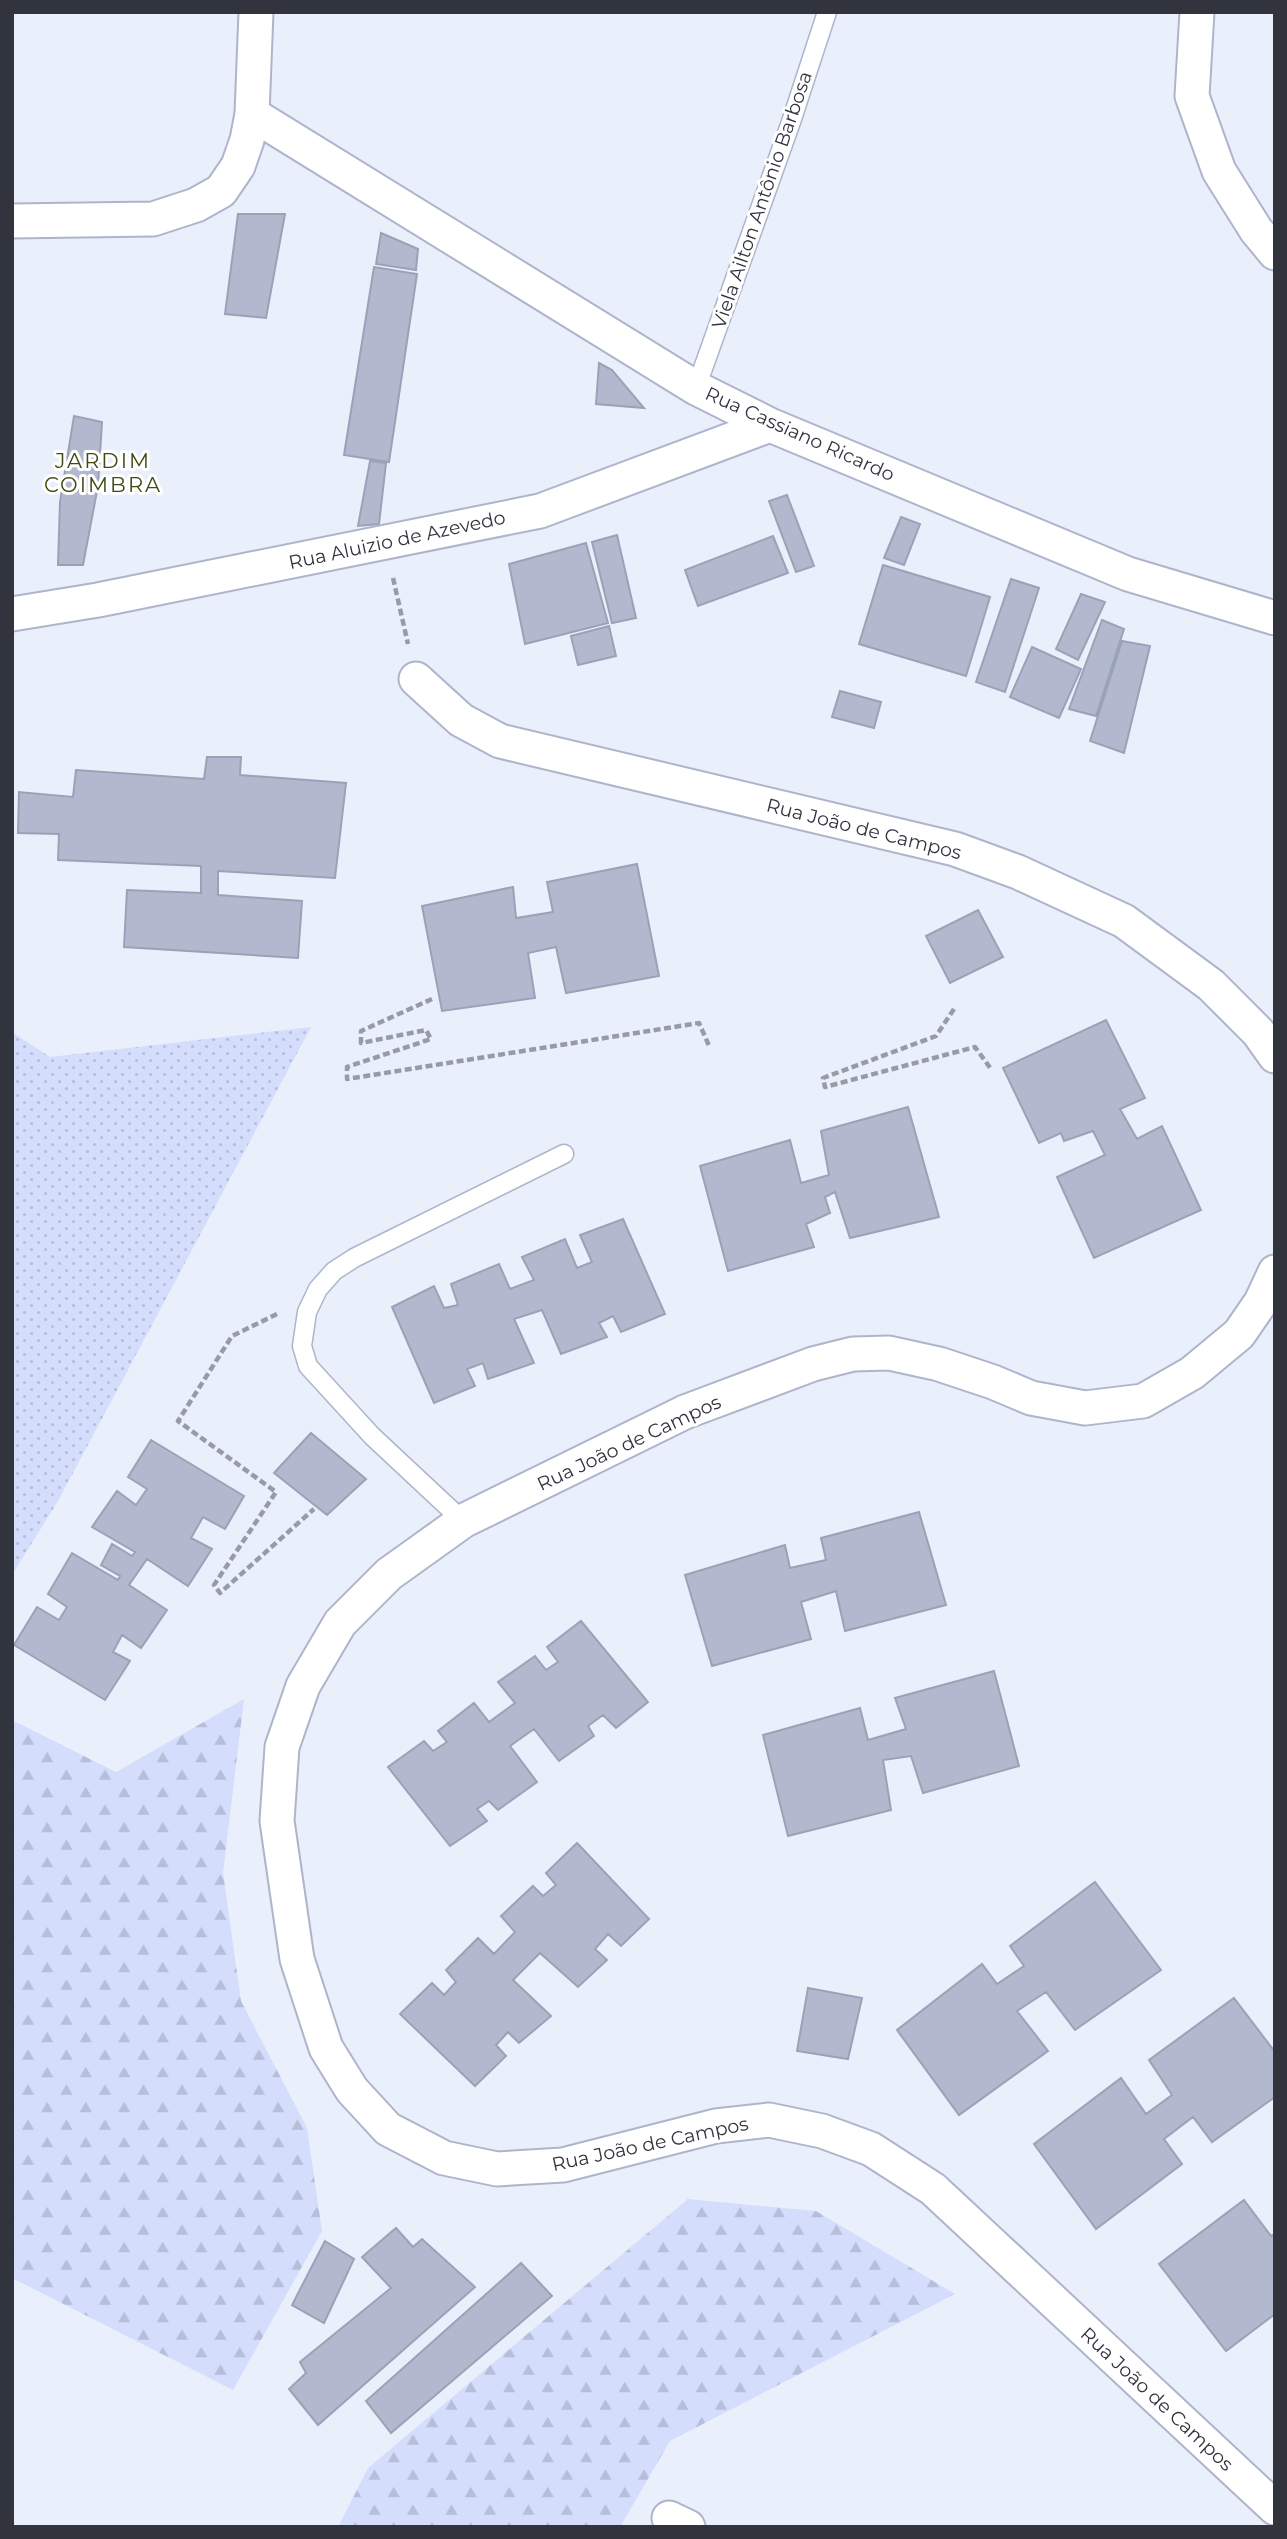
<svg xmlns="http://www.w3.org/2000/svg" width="1287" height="2539" font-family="Montserrat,sans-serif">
	<defs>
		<pattern id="grass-dots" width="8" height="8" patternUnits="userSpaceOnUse" patternTransform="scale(1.75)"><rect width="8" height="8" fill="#d4defc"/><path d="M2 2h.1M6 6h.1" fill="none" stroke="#b6bfd9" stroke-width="1.8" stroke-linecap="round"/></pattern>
		<pattern id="forest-firs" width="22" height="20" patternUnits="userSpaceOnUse" patternTransform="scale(1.75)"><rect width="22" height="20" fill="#d4defc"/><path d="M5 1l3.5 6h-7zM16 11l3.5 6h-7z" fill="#b6bfd9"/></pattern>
	</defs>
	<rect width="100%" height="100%" fill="#eaeffc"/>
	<path fill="url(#grass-dots)" d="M311 1027 58 1501 12 1575V1032L50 1057Z"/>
	<path fill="url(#forest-firs)" d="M244 1699 223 1873 241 2001 307 2128 322 2231 233 2390 12 2278V1720L116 1772Z
		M688 2199 816 2211 955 2294 670 2441 620 2527H338L368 2468Z"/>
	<path fill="#b2b9cf" stroke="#9aa2b7" stroke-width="2" d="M238 214H285L266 318 225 314Z
		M381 233 418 249 416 270 376 264Z
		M374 267 417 274 389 462 344 455Z
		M599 363 612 370 644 408 596 404Z
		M74 416 102 422 98 486 83 565H58L60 502Z
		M370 461 386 463 379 524 358 526Z
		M787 495 814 566 796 572 769 501Z
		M901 517 920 524 904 565 884 558Z
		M617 535 636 618 612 623 592 542Z
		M773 536 788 573 698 606 685 570Z
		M586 543 608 623 525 644 509 564Z
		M883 565 990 597 966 676 859 644Z
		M1011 579 1039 588 1005 692 976 682Z
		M1081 594 1105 602 1078 660 1056 649Z
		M1102 620 1124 629 1096 716 1069 709Z
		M609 626 616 656 578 665 571 636Z
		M1122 641 1150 646 1124 753 1090 741Z
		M1032 647 1081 669 1059 718 1010 697Z
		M840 691 881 702 874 728 832 717Z
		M207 757H241L240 775 346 783 335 878 218 871V895L302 901 298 958 124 947 127 890 201 893V866L58 860 59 834 18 833 19 792 73 797 76 770 204 779Z
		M637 864 659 976 566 993 556 947 528 953 535 998 442 1011 422 906 513 887 516 918 553 912 547 882Z
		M978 910 1003 957 950 983 926 936Z
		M1106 1020 1145 1098 1120 1109 1137 1139 1162 1126 1201 1210 1094 1258 1057 1177 1105 1155 1093 1131 1064 1141 1061 1133 1039 1143 1003 1068Z
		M908 1107 939 1217 850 1238 835 1192 825 1197 830 1213 806 1224 814 1247 728 1271 700 1166 790 1140 801 1183 829 1175 821 1131Z
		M623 1219 665 1314 621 1332 613 1316 599 1323 607 1337 561 1354 542 1310 514 1319 534 1363 488 1379 483 1363 467 1369 475 1386 434 1403 392 1307 434 1286 444 1308 458 1305 451 1284 499 1264 510 1289 534 1280 522 1257 565 1239 577 1268 592 1262 580 1235Z
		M311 1433 366 1479 327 1515 274 1473Z
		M151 1440 244 1496 225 1529 203 1517 191 1538 212 1549 188 1586 147 1559 129 1585 167 1610 141 1648 122 1635 113 1652 130 1661 105 1700 14 1645 37 1607 59 1620 67 1607 48 1594 72 1553 118 1580 120 1576 101 1565 112 1544 132 1556 135 1552 92 1527 117 1491 136 1505 147 1489 128 1477Z
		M919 1512 946 1605 845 1631 836 1591 801 1602 811 1639 712 1666 685 1575 785 1545 790 1568 826 1560 821 1538Z
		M581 1621 648 1702 616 1728 603 1715 588 1726 594 1736 559 1761 534 1729 510 1746 537 1782 498 1810 489 1801 477 1809 487 1821 450 1846 388 1767 424 1741 433 1751 447 1742 438 1731 474 1703 489 1722 515 1703 498 1682 535 1656 546 1670 558 1662 547 1647Z
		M994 1671 1019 1766 923 1793 911 1756 883 1760 891 1810 788 1836 763 1735 860 1708 868 1740 906 1729 895 1698Z
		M577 1843 649 1919 621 1946 608 1934 595 1949 607 1960 578 1987 540 1953 513 1980 551 2016 519 2043 508 2032 496 2045 506 2056 475 2086 400 2014 432 1983 444 1995 456 1982 446 1970 478 1938 494 1954 515 1932 501 1916 533 1886 543 1896 556 1885 546 1873Z
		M1095 1882 1161 1970 1075 2030 1046 1992 1017 2011 1048 2051 959 2115 897 2030 982 1964 997 1984 1024 1966 1010 1946Z
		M808 1988 862 1998 848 2059 797 2051Z
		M1234 1998 1275 2052V2097L1212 2142 1193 2117 1164 2139 1182 2164 1096 2229 1034 2144 1121 2078 1146 2114 1172 2095 1149 2060Z
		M1244 2200 1271 2236 1275 2234V2314L1226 2351 1159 2264Z
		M396 2228 413 2247 422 2239 475 2287 318 2425 289 2389 306 2373 300 2362 391 2288 362 2257Z
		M325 2241 354 2259 324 2323 292 2305Z
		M521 2263 552 2296 391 2433 366 2401Z"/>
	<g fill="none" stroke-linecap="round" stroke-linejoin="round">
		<g stroke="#aeb5cb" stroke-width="21">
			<path id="service" d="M696 388 791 122 827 12
				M463 1521 372 1436 308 1366 302 1346 307 1312 318 1289 334 1271 354 1258 564 1154"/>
		</g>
		<g stroke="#aeb5cb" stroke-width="37">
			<path id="minor" d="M1197 12 1192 96 1219 171 1256 230 1275 253
				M252 114 696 388 770 425 1128 574 1275 618
				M12 221 153 219 196 205 221 191 238 166 247 140 252 114 256 12
				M12 614 98 600 540 511 770 425
				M416 679 461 720 500 741 955 849 1018 872 1124 921 1211 985 1258 1032 1275 1056
				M1275 1272 1261 1302 1239 1334 1192 1373 1143 1401 1085 1408 1031 1398 993 1382 939 1364 889 1353 853 1354 813 1364 685 1412 463 1521 389 1574 340 1623 303 1686 282 1747 277 1821 297 1959 326 2048 352 2090 388 2129 444 2158 497 2169 563 2165 716 2126 769 2120 822 2131 871 2149 933 2189 1275 2508
				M669 2518 688 2527"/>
		</g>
		<path stroke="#979ba6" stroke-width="4.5" stroke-dasharray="7 3.5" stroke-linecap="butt" d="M393 578 408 644
			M432 999 361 1031V1043L426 1030 431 1039 347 1067V1079L699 1023 710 1048
			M954 1009 936 1036 823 1078 825 1087 975 1047 991 1069
			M277 1314 232 1336 178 1421 276 1492 214 1585 220 1593 314 1509"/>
		<use href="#service" stroke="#fff" stroke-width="18"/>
		<use href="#minor" stroke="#fff" stroke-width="33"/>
	</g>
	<g text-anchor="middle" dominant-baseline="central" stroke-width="6" stroke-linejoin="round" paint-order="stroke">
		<g font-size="19" fill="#31343d" stroke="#fff">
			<text transform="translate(762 200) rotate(-71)">Viela Ailton Antônio Barbosa</text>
			<text transform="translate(800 434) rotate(24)">Rua Cassiano Ricardo</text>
			<text transform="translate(397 540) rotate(-12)">Rua Aluizio de Azevedo</text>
			<text transform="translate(864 829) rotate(14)">Rua João de Campos</text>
			<text transform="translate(629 1443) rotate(-25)">Rua João de Campos</text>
			<text transform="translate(650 2144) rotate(-12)">Rua João de Campos</text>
			<text transform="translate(1157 2399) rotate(43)">Rua João de Campos</text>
		</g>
		<g font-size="21" letter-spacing="2" fill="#3f4b13" stroke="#fff">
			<text x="103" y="460">JARDIM<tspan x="103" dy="24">COIMBRA</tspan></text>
		</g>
	</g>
	<rect width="1287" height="2539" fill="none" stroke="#31343d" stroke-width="28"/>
</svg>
